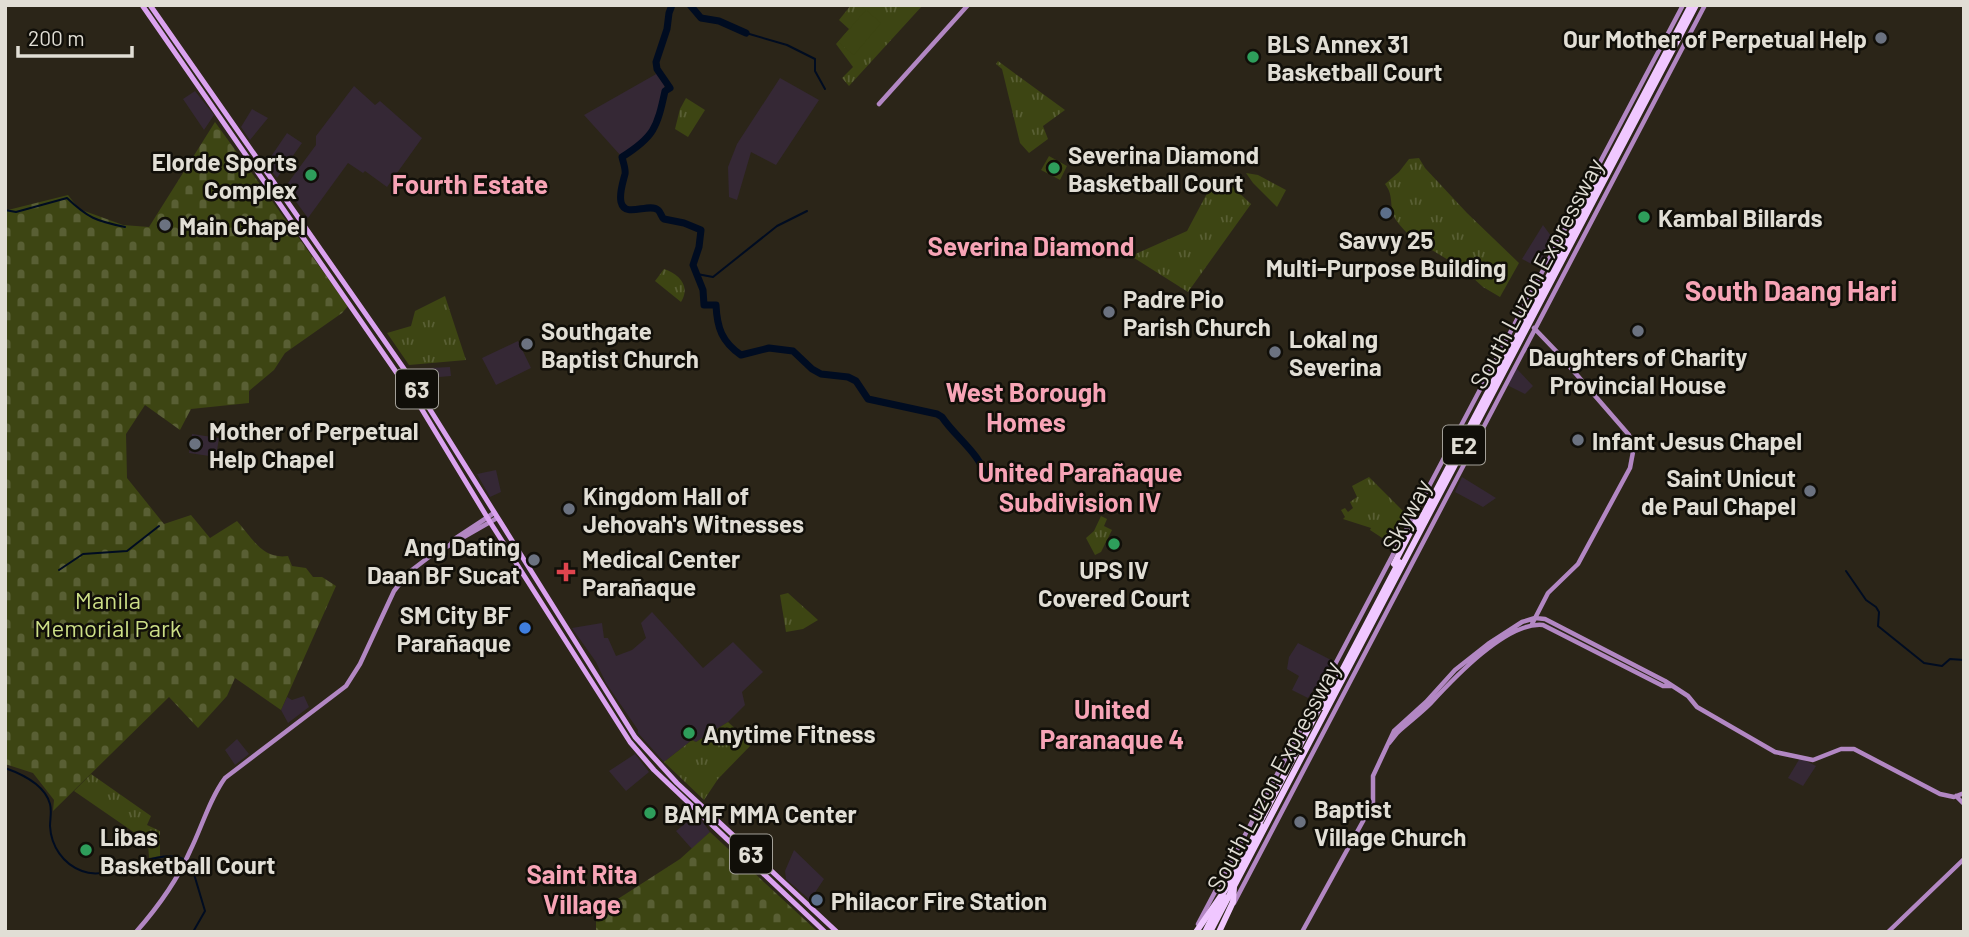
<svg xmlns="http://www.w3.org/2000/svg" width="1969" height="937" font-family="Barlow,sans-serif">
	<defs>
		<pattern id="grass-tufts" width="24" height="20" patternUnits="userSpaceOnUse" patternTransform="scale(1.75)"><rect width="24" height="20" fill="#3d4513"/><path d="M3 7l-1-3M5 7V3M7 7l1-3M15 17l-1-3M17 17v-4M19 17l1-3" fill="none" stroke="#595f34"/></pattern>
		<pattern id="cemetery-stones" width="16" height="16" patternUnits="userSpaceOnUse" patternTransform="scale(1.75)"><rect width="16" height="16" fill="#3d4513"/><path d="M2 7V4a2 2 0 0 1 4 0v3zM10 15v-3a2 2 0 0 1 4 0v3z" fill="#595f34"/></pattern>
	</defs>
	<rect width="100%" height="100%" fill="#2b2518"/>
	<path fill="#352835" d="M658 73 665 84 656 119 646 138 621 156 584 115Z
		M780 78 819 100 776 165 751 152 737 200 729 197 728 167 737 144Z
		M354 86 375 105 380 101 422 138 387 187 365 171 363 173 348 163 308 218 285 187 316 145V136Z
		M195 91 214 115 204 130 183 99Z
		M252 109 268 118 250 140 241 127Z
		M287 133 302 143 277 178 266 164Z
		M1543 225 1554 240 1539 268 1522 259Z
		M518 341 531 368 496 385 482 358Z
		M450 367 451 376 416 379 410 369Z
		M1516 368 1533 386 1525 394 1507 385Z
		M192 434 219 438 216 457 189 453 190 446 200 447 201 443 191 441Z
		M496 470 501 492 490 497 477 474Z
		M1462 477 1496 498 1483 507 1455 492Z
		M652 612 703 668 733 642 763 672 742 692 745 705 728 722 696 742 692 740 664 762 638 733V730L606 683 596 662 572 628 602 623 604 638H608L616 656 632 650 646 638 641 623Z
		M1298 643 1333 661 1308 698 1292 690 1299 676 1287 669 1289 657Z
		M304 696 309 707 288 723 281 710 287 697 292 700Z
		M237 739 249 754 235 765 225 750Z
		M635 754 649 772 626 791 609 771Z
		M1800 758 1816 766 1803 786 1788 778Z
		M697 814 710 832 692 849 676 831Z
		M794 850 824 879 810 900 786 879 785 871Z"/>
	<path fill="url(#grass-tufts)" d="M851 5H923L849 86 842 78 853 67 836 44 849 29 839 20Z
		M998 61 1065 110 1043 126 1048 139 1029 153 1020 143 1002 69 996 64Z
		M686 98 705 110 688 137 675 129 680 109Z
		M1419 158 1425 168 1467 213 1519 263 1500 297 1483 287 1463 269 1427 247 1422 250C1416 241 1401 228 1396 220 1388 207 1395 197 1385 184L1399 172 1409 159Z
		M1246 173 1258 175 1286 190 1277 207 1253 183Z
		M1223 178 1251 204 1188 292 1131 256 1187 231 1212 184Z
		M664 269C679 274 691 286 681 302L655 281Z
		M445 296 466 360 409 365 387 333 411 326 415 311Z
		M1369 477 1407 515 1393 545 1370 530 1371 528 1343 519 1345 517 1341 510 1345 508 1348 512 1353 508 1350 502 1357 497 1352 486Z
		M1101 516 1107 519 1104 526 1112 530 1101 552 1095 555 1086 538 1094 531Z
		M788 593 818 620 803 629 786 632 780 595Z
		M728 722 752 744 718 779 704 800 664 762 692 740 696 742Z
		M91 774 151 816 147 825 160 831V856L149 858 148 842 74 791Z"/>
	<path fill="url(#cemetery-stones)" d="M215 122 348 306 342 313 285 353 274 370 249 391V403L191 409 180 430 145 405 126 434 127 478 164 524 191 515 210 538 237 521C252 538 263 560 288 556L292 566 306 568 313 577H322L336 586 281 710 235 678 227 696 198 728 169 697 53 811 54 800 33 773 5 764V208L8 210 68 195 79 209 123 225 149 227Z
		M710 832 818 932H596V913L680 859Z"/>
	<path fill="#3d4513" d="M860 5H871L867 11 881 23 854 55 838 42 866 10Z
		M1049 156 1067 166 1060 180 1041 170Z"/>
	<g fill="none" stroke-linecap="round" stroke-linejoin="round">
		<path stroke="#000c21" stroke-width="2" d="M746 33 787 45 815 59V71L825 89
			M5 210 16 212 67 198C88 218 96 221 125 227
			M697 274 713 277 777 226 807 211
			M59 570 83 554 127 551 159 526
			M1846 571 1866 600 1876 607 1879 612 1878 626 1924 663 1942 666 1950 659 1964 660
			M5 768C22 774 45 785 50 804 52 811 50 819 50 826 51 846 63 864 82 871 114 884 163 839 191 864L205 911 193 932"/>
		<path stroke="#000c21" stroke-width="7" d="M672 5 669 13 667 29 656 62 657 69 670 88 665 91C657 128 654 137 622 157 623 162 626 169 625 174 623 182 619 193 621 202 625 219 649 202 658 210 661 212 661 217 664 219L684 223 701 230 699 247 693 265 703 290 704 305H716C717 328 722 342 741 355L769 348 793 351 812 369 821 374 848 377 856 381 868 399 937 414 942 417C955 437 981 454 986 478
			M690 5 701 18 719 21 746 33"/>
		<path stroke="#b287c3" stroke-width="4.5" d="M879 104 968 5
			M451 544 453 540 494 513
			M1532 624 1548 593 1578 564 1630 468 1633 452 1629 435 1557 352 1534 328
			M1389 743 1397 733C1408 723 1420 714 1430 704 1453 679 1507 621 1543 625L1663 686H1671
			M1956 796 1964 804
			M1234 903 1705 5
			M1198 924 1683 5
			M136 932C158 907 177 881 190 851 202 827 209 800 225 778L346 686 360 664 394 591 408 573 429 557 497 518
			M1302 932 1373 803V776L1394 731 1426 702 1455 670 1488 644 1522 622 1535 618 1545 619 1665 681 1688 696 1697 707 1775 752 1813 760 1841 749H1854L1940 794 1954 797 1964 793
			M1888 932 1964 859"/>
		<path stroke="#daa2ef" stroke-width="5" d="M142 5 421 408 490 522 630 742 654 770 825 932
			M150 5 409 376 635 737 677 783 837 932"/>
		<path stroke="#f0c7ff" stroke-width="6" d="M1417 527 1691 5
			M1394 564 1416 521
			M1323 707 1399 562
			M1257 828 1321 704
			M1228 887 1260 825
			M1205 932 1223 896
			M1210 932 1696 5"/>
		<path stroke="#f0c7ff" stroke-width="6" d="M1196 932 1230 883
			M1219 932 1233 902 1234 886"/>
	</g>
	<g fill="#6b7280" stroke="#110f09" stroke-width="2.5">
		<circle cx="1881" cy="38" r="7"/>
		<circle cx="165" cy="225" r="7"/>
		<circle cx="1109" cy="312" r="7"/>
		<circle cx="1638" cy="331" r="7"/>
		<circle cx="527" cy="344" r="7"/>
		<circle cx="1275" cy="352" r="7"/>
		<circle cx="1578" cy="440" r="7"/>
		<circle cx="195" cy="444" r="7"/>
		<circle cx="1810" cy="491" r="7"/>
		<circle cx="569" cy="509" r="7"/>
		<circle cx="534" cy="560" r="7"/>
		<circle cx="1300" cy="822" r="7"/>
	</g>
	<g fill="#2e9e5b" stroke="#110f09" stroke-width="2.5">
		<circle cx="1253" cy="57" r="7"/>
		<circle cx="1054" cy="168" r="7"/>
		<circle cx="311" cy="175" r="7"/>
		<circle cx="1644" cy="217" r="7"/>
		<circle cx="1114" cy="544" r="7"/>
		<circle cx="689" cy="733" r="7"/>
		<circle cx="650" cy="813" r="7"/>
		<circle cx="86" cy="850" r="7"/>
	</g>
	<g fill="#5c6f8a" stroke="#110f09" stroke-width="2.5">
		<circle cx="1386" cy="213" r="7"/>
		<circle cx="817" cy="900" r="7"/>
	</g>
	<path fill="#e0444e" stroke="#110f09" stroke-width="2.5" d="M562.5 561.5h7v7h7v7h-7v7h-7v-7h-7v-7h7z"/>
	<circle fill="#3f7fe0" stroke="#110f09" stroke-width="2.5" cx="525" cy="628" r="7"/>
	<g text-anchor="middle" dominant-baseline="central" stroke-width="5" stroke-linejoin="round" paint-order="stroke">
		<g fill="#110f09" stroke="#a3a098" stroke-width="2">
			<rect x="396" y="369.5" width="42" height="39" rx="5"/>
			<rect x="1443" y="425.5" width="42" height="39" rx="5"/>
			<rect x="730" y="834.5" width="42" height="39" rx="5"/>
		</g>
		<g font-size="23" font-weight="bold" fill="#e1ded5">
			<text x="417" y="389">63</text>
			<text x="1464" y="445">E2</text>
			<text x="751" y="854">63</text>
		</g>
		<g font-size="24" font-weight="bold" fill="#e1ded5" stroke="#110f09" text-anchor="start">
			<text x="1867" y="38" text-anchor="end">Our Mother of Perpetual Help</text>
			<text x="1267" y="43">BLS Annex 31<tspan x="1267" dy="28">Basketball Court</tspan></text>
			<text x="1068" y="154">Severina Diamond<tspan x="1068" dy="28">Basketball Court</tspan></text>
			<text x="297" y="161" text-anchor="end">Elorde Sports<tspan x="297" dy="28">Complex</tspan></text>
			<text x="1658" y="217">Kambal Billards</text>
			<text x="179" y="225">Main Chapel</text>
			<text x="1386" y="239" text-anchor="middle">Savvy 25<tspan x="1386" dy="28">Multi-Purpose Building</tspan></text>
			<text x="1123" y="298">Padre Pio<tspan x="1123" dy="28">Parish Church</tspan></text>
			<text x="541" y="330">Southgate<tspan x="541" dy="28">Baptist Church</tspan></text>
			<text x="1289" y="338">Lokal ng<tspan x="1289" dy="28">Severina</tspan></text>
			<text x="1638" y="356" text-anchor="middle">Daughters of Charity<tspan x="1638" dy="28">Provincial House</tspan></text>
			<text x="209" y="430">Mother of Perpetual<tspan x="209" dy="28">Help Chapel</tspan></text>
			<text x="1592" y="440">Infant Jesus Chapel</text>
			<text x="1796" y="477" text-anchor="end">Saint Unicut<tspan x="1796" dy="28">de Paul Chapel</tspan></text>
			<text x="583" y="495">Kingdom Hall of<tspan x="583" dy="28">Jehovah's Witnesses</tspan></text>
			<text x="520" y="546" text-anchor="end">Ang Dating<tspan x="520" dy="28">Daan BF Sucat</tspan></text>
			<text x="582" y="558">Medical Center<tspan x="582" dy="28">Parañaque</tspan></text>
			<text x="1114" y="569" text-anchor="middle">UPS IV<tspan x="1114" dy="28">Covered Court</tspan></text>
			<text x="511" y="614" text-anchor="end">SM City BF<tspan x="511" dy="28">Parañaque</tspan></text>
			<text x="703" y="733">Anytime Fitness</text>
			<text x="1314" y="808">Baptist<tspan x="1314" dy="28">Village Church</tspan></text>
			<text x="664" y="813">BAMF MMA Center</text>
			<text x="100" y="836">Libas<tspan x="100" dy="28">Basketball Court</tspan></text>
			<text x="831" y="900">Philacor Fire Station</text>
		</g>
		<g font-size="24" fill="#e1ded5" stroke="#110f09">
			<text transform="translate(1536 273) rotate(-62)">South Luzon Expressway</text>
			<text transform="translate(1406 515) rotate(-62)">Skyway</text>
			<text transform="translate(1273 776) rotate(-62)">South Luzon Expressway</text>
		</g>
		<g font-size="24" fill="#cddf87" stroke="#110f09">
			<text x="108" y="599">Manila<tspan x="108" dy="28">Memorial Park</tspan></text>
		</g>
		<g font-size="26" font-weight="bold" fill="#f7a4b6" stroke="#110f09">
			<text x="470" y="183">Fourth Estate</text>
			<text x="1031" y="245">Severina Diamond</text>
			<text x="1026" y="391">West Borough<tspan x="1026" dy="30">Homes</tspan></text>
			<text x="1080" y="471">United Parañaque<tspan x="1080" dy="30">Subdivision IV</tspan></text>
			<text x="1112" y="708">United<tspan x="1112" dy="30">Paranaque 4</tspan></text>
			<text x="582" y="873">Saint Rita<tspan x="582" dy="30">Village</tspan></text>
		</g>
		<g font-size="28" font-weight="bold" fill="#f7a4b6" stroke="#110f09">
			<text x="1791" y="290">South Daang Hari</text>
		</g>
	</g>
	<rect width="1969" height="937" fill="none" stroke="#e1ded5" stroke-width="14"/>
	<path d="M18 46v10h114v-10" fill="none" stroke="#e1ded5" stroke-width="3.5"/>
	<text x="28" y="46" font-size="21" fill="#e1ded5" stroke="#110f09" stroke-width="5" paint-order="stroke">200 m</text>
</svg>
